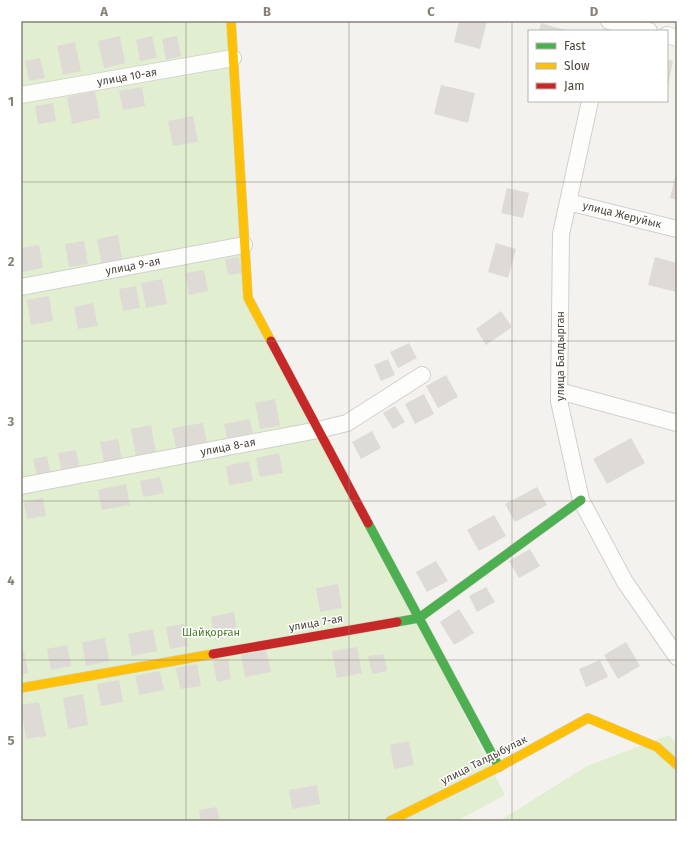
<svg xmlns="http://www.w3.org/2000/svg" width="698" height="842" font-family="'Fira Sans',sans-serif">
	<rect width="100%" height="100%" fill="#f4f2ee"/>
	<path fill="#e1eecf" d="M21 21H236L249 288 505 795 457 821H21Z
		M669 735 677 743V821H499L587 766Z"/>
	<path fill="#dedbd6" d="M459 21H487L480 49 454 42Z
		M541 23 568 31H539Z
		M120 36 125 63 104 68 98 41Z
		M152 36 157 58 140 61 136 40Z
		M177 36 181 56 166 60 162 39Z
		M75 42 81 71 63 75 57 46Z
		M40 58 45 78 29 81 25 61Z
		M667 59 673 61 668 86H667Z
		M441 85 475 93 468 123 434 114Z
		M142 87 145 106 123 110 119 91Z
		M95 91 100 118 72 124 67 97Z
		M53 103 56 121 38 124 35 106Z
		M193 116 198 142 173 146 168 121Z
		M676 173H677V200L670 198Z
		M507 188 529 193 523 218 501 213Z
		M118 235 123 263 102 266 97 239Z
		M84 241 88 264 69 267 65 244Z
		M496 243 516 249 508 278 488 272Z
		M39 245 43 268 22 272 21 248Z
		M239 257 242 273 228 275 225 259Z
		M655 257 677 263V292L648 285Z
		M204 270 208 291 189 295 185 273Z
		M162 279 167 304 146 308 141 283Z
		M136 286 140 308 123 311 119 289Z
		M49 296 53 321 31 325 27 300Z
		M93 303 98 326 78 329 74 307Z
		M501 311 512 327 486 345 476 329Z
		M409 343 417 358 398 368 390 352Z
		M388 359 395 375 381 381 374 365Z
		M446 375 458 397 438 408 426 386Z
		M424 394 434 414 415 424 405 404Z
		M275 399 280 426 260 429 255 403Z
		M395 406 405 422 393 429 383 413Z
		M250 419 253 435 227 439 224 424Z
		M203 423 207 442 176 448 172 428Z
		M151 425 156 453 136 457 131 429Z
		M372 431 381 448 361 459 352 442Z
		M631 438 645 463 607 484 593 459Z
		M118 439 122 460 104 463 100 442Z
		M76 450 80 470 62 473 58 453Z
		M279 453 283 473 260 477 256 458Z
		M47 456 51 475 37 477 33 459Z
		M249 461 253 481 229 485 226 466Z
		M160 477 164 493 143 497 140 481Z
		M126 484 130 505 102 510 98 490Z
		M537 487 547 505 515 522 505 504Z
		M43 498 46 516 27 519 24 502Z
		M494 515 506 536 479 551 467 530Z
		M530 549 540 566 519 578 509 561Z
		M436 561 448 581 427 592 416 572Z
		M338 584 342 608 320 612 316 588Z
		M486 587 495 602 477 612 469 596Z
		M459 609 474 633 454 645 440 622Z
		M234 612 238 636 215 640 211 617Z
		M184 624 188 646 170 649 166 627Z
		M153 629 157 651 132 656 128 634Z
		M105 638 109 661 86 666 82 642Z
		M626 642 640 666 618 679 604 655Z
		M67 645 71 666 51 670 47 649Z
		M357 647 362 673 337 678 332 651Z
		M266 650 271 672 245 677 241 655Z
		M24 651 28 673 21 675V652Z
		M384 654 387 671 372 674 368 656Z
		M228 659 231 679 217 682 213 662Z
		M600 660 608 677 586 687 579 669Z
		M197 664 201 686 180 689 176 668Z
		M160 671 164 690 139 695 135 676Z
		M119 680 123 702 101 706 97 684Z
		M83 694 88 725 68 729 63 698Z
		M39 702 46 736 26 739 21 705Z
		M409 741 414 765 394 769 390 745Z
		M317 785 320 804 292 809 289 790Z
		M217 807 220 821H201L199 810Z"/>
	<g fill="none" stroke-linecap="round" stroke-linejoin="round">
		<g stroke="#d2d0cb" stroke-width="18">
			<path id="street" d="M609 21 649 31
				M667 35 677 38
				M21 95 233 58
				M590 101 561 234 559 401 581 500 625 582 677 657
				M568 202 677 229
				M21 287 244 245
				M559 391 677 423
				M21 486 318 430 347 423 422 375"/>
		</g>
		<g stroke="#d3cfc5" stroke-width="10">
			<path id="fast" d="M368 523 499 767
				M397 622 419 618 581 500"/>
		</g>
		<g stroke="#d3cfc5" stroke-width="10">
			<path id="slow" d="M231 21 248 298 271 341
				M21 688 213 654
				M390 821 499 767 588 718 657 747 677 765"/>
		</g>
		<g stroke="#d3cfc5" stroke-width="10">
			<path id="jam" d="M271 341 368 523
				M213 654 397 622"/>
		</g>
		<use href="#street" stroke="#fdfdfc" stroke-width="16"/>
		<use href="#fast" stroke="#4caf50" stroke-width="9"/>
		<use href="#slow" stroke="#ffc107" stroke-width="9"/>
		<use href="#jam" stroke="#c62828" stroke-width="9"/>
	</g>
	<path fill="none" stroke="#868178" stroke-width="1" stroke-opacity="0.55" d="M186 21V821M349 21V821M512 21V821M21 182H677M21 341H677M21 501H677M21 660H677"/>
	<g text-anchor="middle" dominant-baseline="central" stroke-width="3" stroke-linejoin="round" paint-order="stroke">
		<g font-size="11" fill="#4b4439" stroke="#fff">
			<text transform="translate(127 77) rotate(-10)">улица 10-ая</text>
			<text transform="translate(622 215) rotate(14)">улица Жеруйык</text>
			<text transform="translate(133 266) rotate(-11)">улица 9-ая</text>
			<text transform="translate(560 356) rotate(-90)">улица Балдырган</text>
			<text transform="translate(228 447) rotate(-11)">улица 8-ая</text>
			<text transform="translate(316 623) rotate(-10)">улица 7-ая</text>
			<text transform="translate(484 760) rotate(-27)">улица Талдыбулак</text>
		</g>
		<g font-size="11" fill="#4a7f2a" stroke="#fff">
			<text x="211" y="632">Шайқорған</text>
		</g>
	</g>
	<rect width="698" height="842" fill="none" stroke="#ffffff" stroke-width="44"/>
	<rect x="528" y="30" width="140" height="72" fill="#ffffff" stroke="#b7b4b0"/>
	<rect x="536" y="43" width="20" height="6" fill="#4caf50" stroke="#b7b4b0"/>
	<text x="564" y="50" font-size="12" fill="#4b4439">Fast</text>
	<rect x="536" y="63" width="20" height="6" fill="#ffc107" stroke="#b7b4b0"/>
	<text x="564" y="70" font-size="12" fill="#4b4439">Slow</text>
	<rect x="536" y="83" width="20" height="6" fill="#c62828" stroke="#b7b4b0"/>
	<text x="564" y="90" font-size="12" fill="#4b4439">Jam</text>
	<rect x="22" y="22" width="654" height="798" fill="none" stroke="#868178" stroke-width="1.5"/>
	<g font-size="13" text-anchor="middle" font-weight="bold" fill="#868178">
		<text x="104" y="16">A</text>
		<text x="267" y="16">B</text>
		<text x="431" y="16">C</text>
		<text x="594" y="16">D</text>
		<text x="11" y="106">1</text>
		<text x="11" y="266">2</text>
		<text x="11" y="426">3</text>
		<text x="11" y="585">4</text>
		<text x="11" y="745">5</text>
	</g>
</svg>
